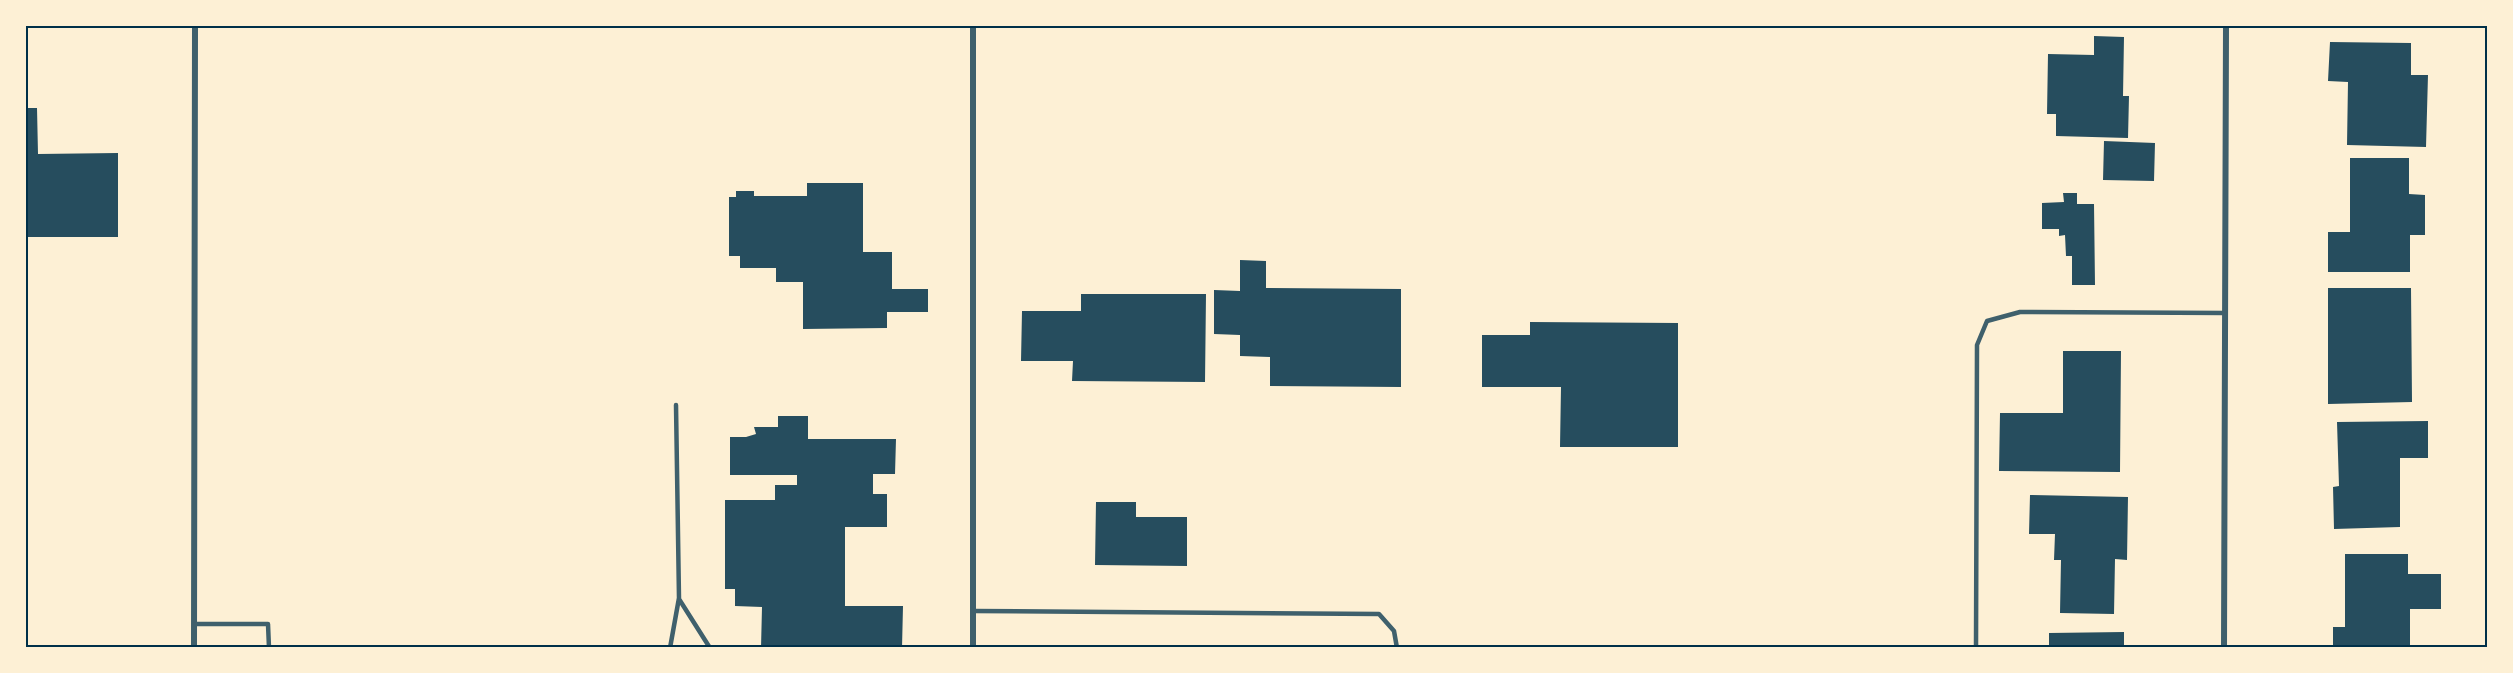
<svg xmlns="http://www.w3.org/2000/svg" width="2513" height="673" font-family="'Archivo Narrow',sans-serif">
	<rect width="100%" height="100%" fill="#fdf0d5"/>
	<path fill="#264d5e" d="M2094 36 2124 37 2123 96H2129L2128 138 2056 136V114H2047L2048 54 2094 55Z
		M2330 42 2411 43V75H2428L2426 147 2347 145 2348 82 2328 81Z
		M26 108H37L38 154 118 153V237H26Z
		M2104 141 2155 143 2154 181 2103 180Z
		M2350 158H2409V194L2425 195V235H2410V272H2328V232H2350Z
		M807 183H863V252H892V289H928V312H887V328L803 329V282H776V268H740V256H729V197H736V191H754V196H807Z
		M2063 193H2077V204H2094L2095 285H2072V256H2066L2065 235 2059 236V229H2042V203L2064 202Z
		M1240 260 1266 261V288L1401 289V387L1270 386V357L1240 356V335L1214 334V290L1240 291Z
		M2328 288H2411L2412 402 2328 404Z
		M1081 294H1206L1205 382 1072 381 1073 361H1021L1022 311H1081Z
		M1530 322 1678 323V447H1560L1561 387H1482V335H1530Z
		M2063 351H2121L2120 472 1999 471 2000 413H2063Z
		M778 416H808V439H896L895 474H873V494H887V527H845V606H903L902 648H761L762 607 735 606V589H725V500H775V485H797V475H730V437H746L756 434 754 427H778Z
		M2428 421V458H2400V527L2334 529 2333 487 2339 486 2337 422Z
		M2030 495 2128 497 2127 560 2115 559 2114 614 2060 613 2061 560H2054L2055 534H2029Z
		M1096 502H1136V517H1187V566L1095 565Z
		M2345 554H2408V574H2441V609H2410V648H2333V627H2345Z
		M2124 632V648H2049V633Z"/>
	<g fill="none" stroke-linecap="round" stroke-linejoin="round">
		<path stroke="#3f606c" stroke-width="4.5" d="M679 599 710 648
			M973 611 1379 614 1394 631 1397 648
			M194 624H268L269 648
			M670 648 679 598 676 405
			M1976 648 1977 345 1987 321 2020 312 2225 313"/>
		<path stroke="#3f606c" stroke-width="6" d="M973 26V648
			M194 648 195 26
			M2224 648 2226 26"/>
	</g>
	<rect width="2513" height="673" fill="none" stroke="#fdf0d5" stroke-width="54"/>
	<rect x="27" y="27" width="2459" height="619" fill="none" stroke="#003049" stroke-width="2"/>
</svg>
